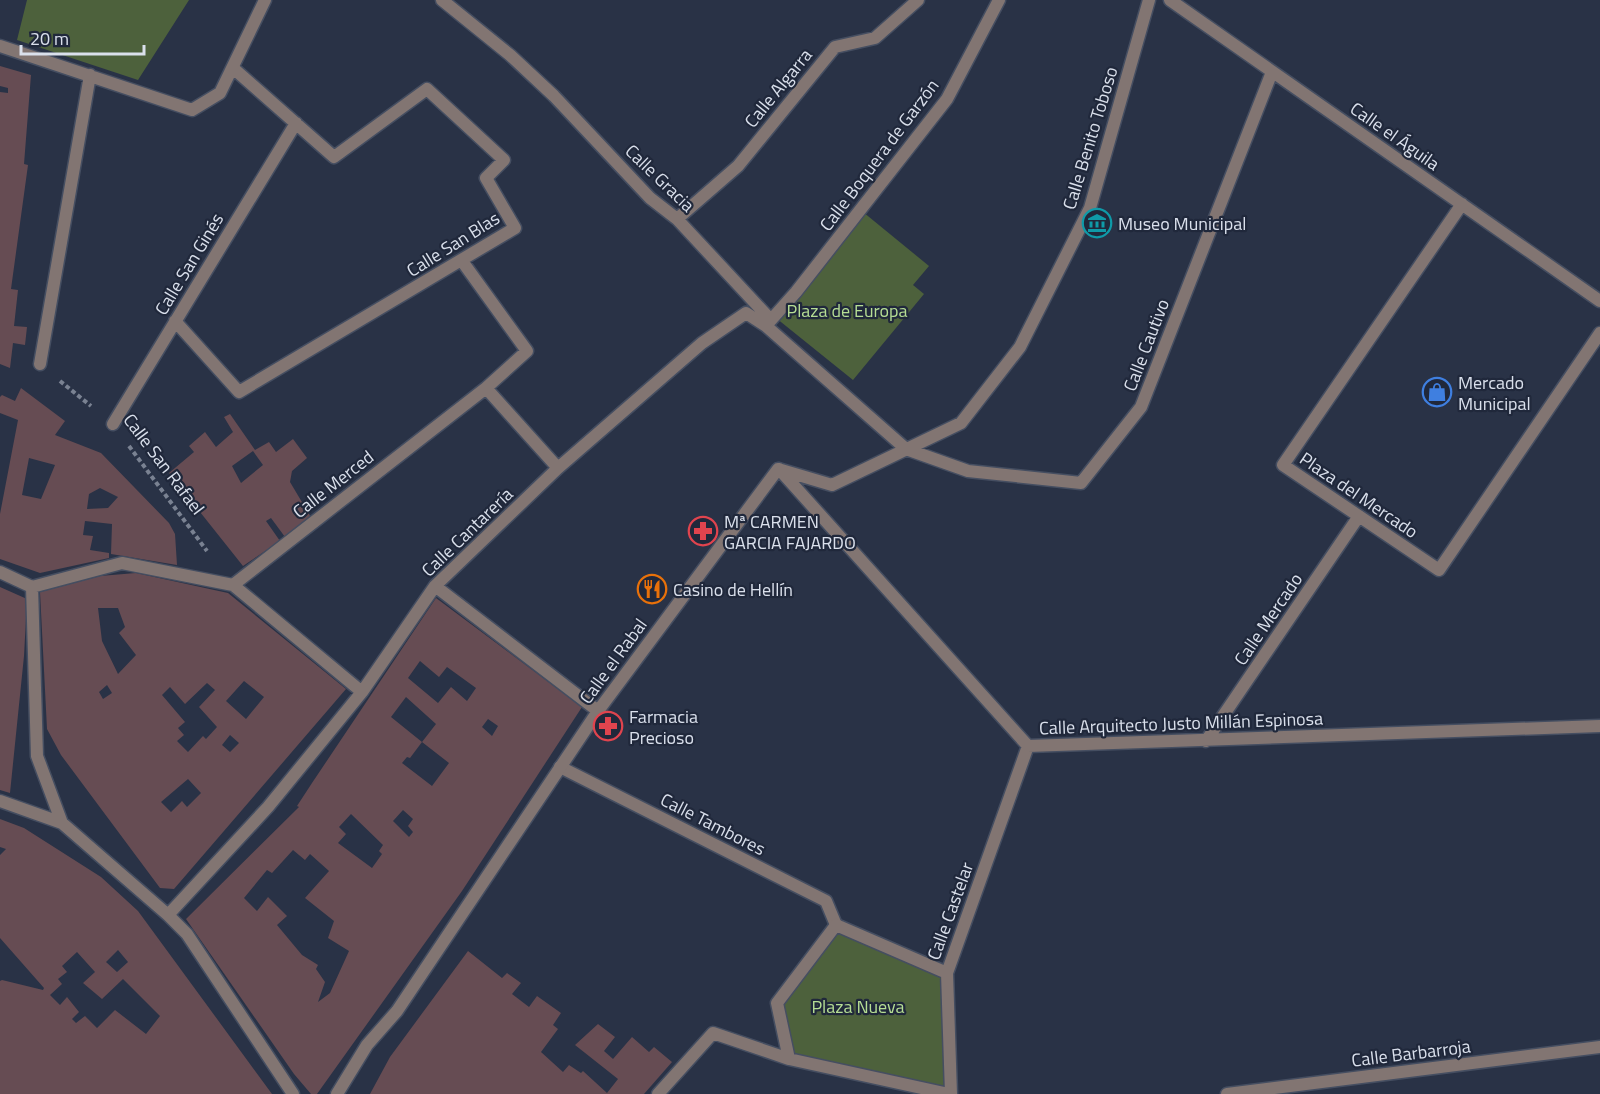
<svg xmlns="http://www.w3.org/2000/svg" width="1600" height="1094" font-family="'Titillium Web',sans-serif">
	<rect width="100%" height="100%" fill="#293246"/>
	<path fill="#4d613c" d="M27 0H189L138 80 17 40Z
		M863 212 929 266 913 285 924 294 853 380 776 318Z
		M836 925 947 973 951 1094 789 1059 777 1003Z"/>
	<path fill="#664c53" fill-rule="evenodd" d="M0 66 31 75 24 164 28 165 11 289 18 290 14 326 27 327 25 345 13 343 10 368 0 364V92L8 93V88L0 86Z
		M21 388 65 421 55 435 101 453 169 523 175 534 177 565 111 554 112 524 85 521 83 535 93 536 90 550 109 553V558L40 573 0 559V514L18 420 0 413V397L2 395 15 401ZM29 458 55 465 41 499 22 495ZM100 488 118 497 108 508 87 509 89 494Z
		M230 414 255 450 269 442 276 452 293 439 307 458 292 471 290 482 312 519 285 537 271 518 266 521 280 541 243 566 169 473 194 452 189 446 205 432 216 447 233 432 224 417ZM253 451 263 465 241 483 232 466Z
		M136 573 228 593 346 689 174 889 160 888 61 755 47 729 40 592 100 576ZM98 608H118L125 627 119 633 136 655 118 674 102 641ZM244 681 264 697 246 719 226 701ZM207 683 215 690 199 707 217 727 206 739 203 736 188 752 177 741 184 735 178 728 185 722 162 695 170 687 185 704ZM107 685 112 693 103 699 99 692ZM230 735 239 743 230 752 222 745ZM188 779 201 793 187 807 182 801 171 812 161 802Z
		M0 587 27 599 24 656 10 793 0 790Z
		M436 598 582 707 462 891 317 1094H311L294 1074 186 919 299 807 297 806 312 783ZM420 661 439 677 447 667 476 688 467 701 451 687 438 703 408 678ZM406 697 436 724 422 742 449 763 432 786 402 763 407 757 410 758 422 742 391 717ZM488 719 498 726 492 736 482 727ZM403 810 413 819 408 826 413 832 409 837 393 821ZM351 814 383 845 379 851 382 854 372 868 338 843 346 834 339 827ZM293 850 305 860 310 854 329 871 305 898 334 921 328 938 349 951 330 993 318 1002 325 982 316 969 318 965 302 955 277 925 287 916 268 897 257 911 244 898 267 870 272 873Z
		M0 819 24 828 101 877 138 911 272 1094H0V981L2 980 43 990 44 988 0 938V855L6 849 0 847ZM118 950 128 962 117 972 106 962ZM77 952 95 972 83 983 102 999 123 979 160 1016 146 1034 115 1010 97 1028 85 1016 76 1023 72 1019 79 1012 67 997 60 1005 50 995 62 984 58 979 67 972 62 966Z
		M468 951 502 978 507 973 521 983 512 994 529 1007 537 996 561 1013 553 1025 558 1029 541 1052 563 1072 569 1065 581 1073 583 1071 607 1093 618 1079 575 1045 598 1024 615 1037 604 1051 613 1059 632 1037 649 1052 654 1047 672 1062 644 1094H370L390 1057Z"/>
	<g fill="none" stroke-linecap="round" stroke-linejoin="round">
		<g stroke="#454e61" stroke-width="15">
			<path id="pedestrian" d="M560 767 826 901 836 925"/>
		</g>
		<g stroke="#454e61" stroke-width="15">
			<path id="minor" d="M442 0 510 55 554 96 650 198 677 219 771 320 766 326 906 449 968 471 1081 483 1141 407 1272 72
				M1170 0 1600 301
				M0 46 192 110 220 93 265 0
				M1462 204 1283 465 1439 570 1600 333
				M677 219 738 166 835 47 875 38 918 0
				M771 320 796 292 947 99 999 0
				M175 321 239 392 515 228 486 178 504 160 427 89 334 157 233 68
				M40 364 90 75
				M486 388 558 468
				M113 424 296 123
				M779 469 1028 746 1600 726
				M0 572 32 587
				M233 585 362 692
				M435 586 598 711
				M32 587 122 563 233 585 486 388 527 351 462 261
				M32 587 37 756 62 823 168 915 187 934 293 1094
				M1206 741 1359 516
				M0 801 62 823
				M168 915 268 807 362 692 435 586 558 468 702 343 746 313 766 326
				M947 973 836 925 777 1003 789 1059 949 1094
				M337 1094 367 1045 397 1011 598 711 778 469 832 485 961 423 1020 347 1090 208 1149 0
				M658 1094 713 1033 789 1059
				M951 1094 947 973 1028 746
				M1227 1094 1600 1047"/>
		</g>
		<path stroke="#7a8292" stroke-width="4" stroke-dasharray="4.5 3" stroke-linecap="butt" d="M60 381 91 406
			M129 446 207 551"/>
		<use href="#pedestrian" stroke="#827572" stroke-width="12"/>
		<use href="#minor" stroke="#827572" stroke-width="12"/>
	</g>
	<defs>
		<g id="museum-ring" transform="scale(1.5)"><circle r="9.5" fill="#20283b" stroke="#0f9aa8" stroke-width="1.5"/><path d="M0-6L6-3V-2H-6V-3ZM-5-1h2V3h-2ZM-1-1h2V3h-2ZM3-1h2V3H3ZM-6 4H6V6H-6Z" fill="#0f9aa8"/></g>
		<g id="shop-ring" transform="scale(1.5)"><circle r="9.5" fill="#20283b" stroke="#3f7fe0" stroke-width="1.5"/><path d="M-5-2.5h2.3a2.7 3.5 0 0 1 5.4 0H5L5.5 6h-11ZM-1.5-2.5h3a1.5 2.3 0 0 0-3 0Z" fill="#3f7fe0"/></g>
		<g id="pharmacy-ring" transform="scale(1.5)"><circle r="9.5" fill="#20283b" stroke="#e0444e" stroke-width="1.5"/><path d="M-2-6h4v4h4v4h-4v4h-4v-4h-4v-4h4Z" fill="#e0444e"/></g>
		<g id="restaurant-ring" transform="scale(1.5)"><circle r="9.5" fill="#20283b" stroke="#e8710a" stroke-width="1.5"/><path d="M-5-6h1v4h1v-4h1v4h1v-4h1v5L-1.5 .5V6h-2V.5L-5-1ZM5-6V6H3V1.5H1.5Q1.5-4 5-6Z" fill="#e8710a"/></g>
	</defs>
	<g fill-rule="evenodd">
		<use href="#museum-ring" x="1097" y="223"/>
		<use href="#shop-ring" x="1437" y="392"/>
		<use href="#pharmacy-ring" x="703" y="531"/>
		<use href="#restaurant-ring" x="652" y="589"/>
		<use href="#pharmacy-ring" x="608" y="726"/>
	</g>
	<g text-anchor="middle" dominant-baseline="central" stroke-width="4.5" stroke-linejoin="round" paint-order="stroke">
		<g font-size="18" fill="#dae0ec" stroke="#20283b">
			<text transform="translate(778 88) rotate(-51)">Calle Algarra</text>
			<text transform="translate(1395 136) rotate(35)">Calle el Águila</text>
			<text transform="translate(1090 138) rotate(-73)">Calle Benito Toboso</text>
			<text transform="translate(879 155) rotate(-53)">Calle Boquera de Garzón</text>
			<text transform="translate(660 178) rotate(44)">Calle Gracia</text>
			<text transform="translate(453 244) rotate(-32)">Calle San Blas</text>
			<text transform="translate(189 264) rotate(-59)">Calle San Ginés</text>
			<text transform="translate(1146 345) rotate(-69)">Calle Cautivo</text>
			<text transform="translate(164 464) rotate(53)">Calle San Rafael</text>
			<text transform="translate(333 484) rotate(-38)">Calle Merced</text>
			<text transform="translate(1359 495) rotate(34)">Plaza del Mercado</text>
			<text transform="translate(467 532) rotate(-44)">Calle Cantarería</text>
			<text transform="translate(1268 619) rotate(-56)">Calle Mercado</text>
			<text transform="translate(613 661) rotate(-54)">Calle el Rabal</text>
			<text transform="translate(1181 723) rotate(-2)">Calle Arquitecto Justo Millán Espinosa</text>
			<text transform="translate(713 824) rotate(27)">Calle Tambores</text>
			<text transform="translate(950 911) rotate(-70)">Calle Castelar</text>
			<text transform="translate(1411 1053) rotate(-7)">Calle Barbarroja</text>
		</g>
		<g font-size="18" fill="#dae0ec" stroke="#20283b" text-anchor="start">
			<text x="1118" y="223">Museo Municipal</text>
			<text x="1458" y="382">Mercado<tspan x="1458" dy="21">Municipal</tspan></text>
			<text x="724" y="521">Mª CARMEN<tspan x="724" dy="21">GARCIA FAJARDO</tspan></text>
			<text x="673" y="589">Casino de Hellín</text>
			<text x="629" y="716">Farmacia<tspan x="629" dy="21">Precioso</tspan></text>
		</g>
		<g font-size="18" fill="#b6de94" stroke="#20283b">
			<text x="847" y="310">Plaza de Europa</text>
			<text x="858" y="1006">Plaza Nueva</text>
		</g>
	</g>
	<path d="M21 45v9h123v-9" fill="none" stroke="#dae0ec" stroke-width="3"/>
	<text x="30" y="45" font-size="18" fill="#dae0ec" stroke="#20283b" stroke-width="4.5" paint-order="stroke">20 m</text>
</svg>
